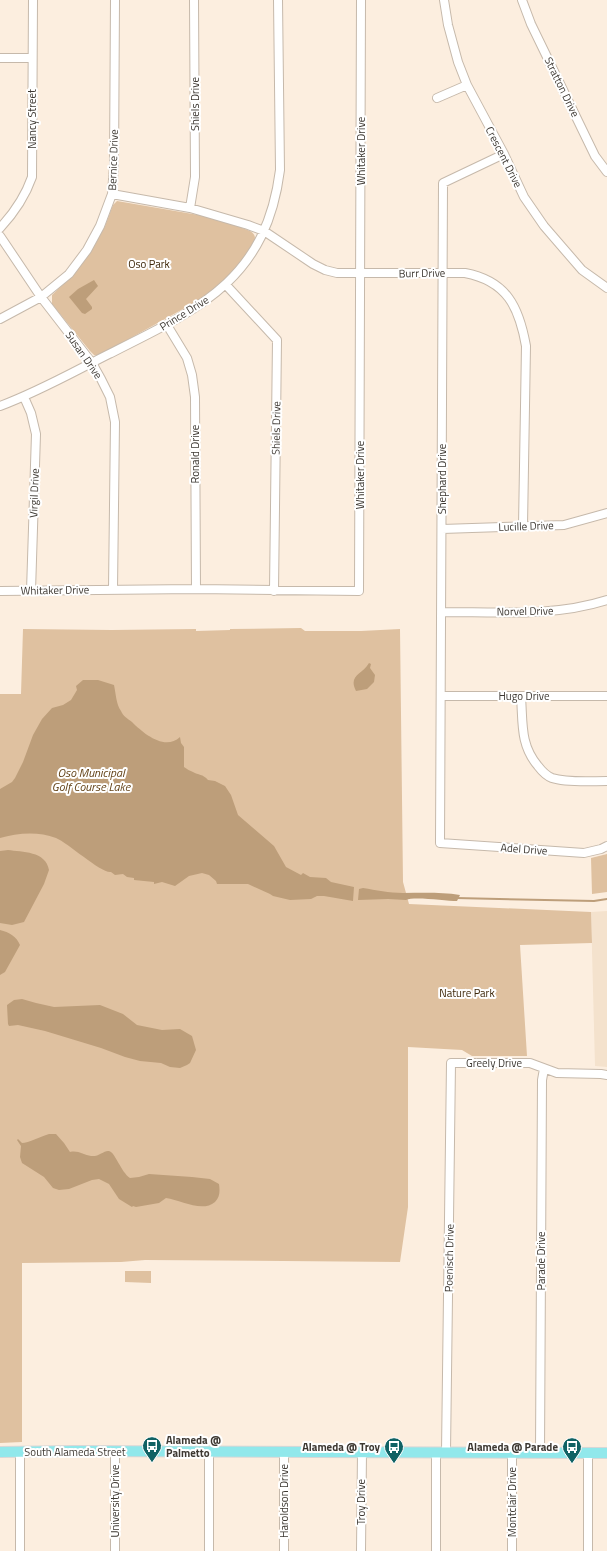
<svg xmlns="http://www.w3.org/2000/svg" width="607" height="1551" font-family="'Titillium Web',sans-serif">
	<rect width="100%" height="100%" fill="#fceedf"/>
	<path fill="#f4e2cd" d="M607 911V1067L595 1066 591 912Z"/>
	<path fill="#dfc1a0" d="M117 201 216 218 250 231C255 234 256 237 254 242L238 266 219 285 201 299 100 355H94L90 351 52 304V295L74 274 91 252 105 226 113 205Z
		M301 628 305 631H361L400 629 403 882 409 904 591 912 592 943 520 945 527 1056H472L462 1050 408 1047V1207L400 1262 145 1260 121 1262 22 1263V1442L0 1443V694H21L23 629 112 630 196 629V631L230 630V629Z
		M607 854V892L592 894 591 858Z
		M125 1271H151V1283L125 1282Z"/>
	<path fill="#bd9e7a" d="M94 280 98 286 86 299 92 307V309L85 314 82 313 69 297 78 289Z
		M369 663 371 664 370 668 375 675 374 682 367 689 356 691C348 675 362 675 369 663Z
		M83 680H98L114 685C116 694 116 704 121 711 123 716 128 719 132 722 144 734 165 751 180 737L181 743 184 747V767C187 769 190 771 193 772 198 775 203 774 208 780L215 781 225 786 231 795 238 815 274 846 286 867 301 875 303 873 310 877 326 878 331 882 354 887 353 901 324 896H317L311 899 290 900 273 896 270 894 248 884H217L216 881 209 875 202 873 189 876 175 886 162 882 154 884V882L134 880V878L127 877 123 874 115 875 111 872C102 874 68 843 56 838 38 831 17 833 0 838V789L12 782 15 778 23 762 33 735 42 719 52 708 63 705 71 700 77 690 76 686Z
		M8 850C22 852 46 851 49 870L44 884 24 922 12 925 0 923V851Z
		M363 888C376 890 389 893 403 893 422 893 441 892 460 895L457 901C446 901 414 896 406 900L388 899 358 900 359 889Z
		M0 930C9 932 17 937 20 945L5 972 0 975Z
		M22 999 36 1003 54 1007 100 1005 123 1014 137 1025 162 1030 180 1029 192 1036 196 1050 190 1063 187 1065 180 1068 170 1067 161 1063 140 1061 125 1057 101 1048 45 1031 18 1025 9 1026 8 1024 7 1005 14 1000Z
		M49 1134H56L64 1143 70 1152C78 1150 84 1155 91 1156 99 1157 104 1150 109 1151 115 1152 121 1172 130 1178L139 1177 149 1174 192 1177 210 1179 219 1184C220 1191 220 1197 215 1202 202 1213 181 1200 166 1198L159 1203 136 1207 133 1206 132 1207 119 1199 109 1184 99 1179 92 1180 69 1189 59 1190 53 1188 44 1177 22 1163 20 1157 21 1146 17 1140 18 1139 22 1143C28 1143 42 1136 49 1134Z"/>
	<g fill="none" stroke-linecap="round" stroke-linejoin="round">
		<path stroke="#bd9e7a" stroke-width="2" d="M456 898 594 901 607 899"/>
		<g stroke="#c6b9ab" stroke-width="10">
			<path id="minor" d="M444 0 448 25 458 62 467 85 504 154 524 197 544 226 582 270 607 288
				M522 0 531 24 595 156 607 172
				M0 58H32
				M437 98 467 85
				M504 154 443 183 440 843 584 853 601 849 607 846
				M112 194 190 208 248 225 264 231 313 264 325 270 337 273H465C507 281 519 307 526 346L523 526
				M190 208 195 177 194 0
				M0 228C14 213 25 197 32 177L33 0
				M0 236 41 297 92 363 101 379 110 397 115 422 113 590
				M226 285 277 340 274 591
				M0 319 41 297 69 274 87 250 100 226 112 194 114 165 115 0
				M167 325 187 358 192 375 195 397 196 589
				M24 397 31 413 36 434 31 591
				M0 406C38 392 73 372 109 354 199 309 266 280 280 170L278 0
				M442 529 564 525 607 513
				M0 591 196 589 359 591 361 0
				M442 612C497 612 554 617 607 600
				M442 696H607
				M521 697C523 723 520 745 538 766 541 770 547 776 552 778 567 783 591 781 607 781
				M446 1452 451 1063H530L557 1073 601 1074 607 1075
				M540 1452 542 1080 544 1069
				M20 1551V1452
				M115 1551V1452
				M209 1551V1452
				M284 1551V1452
				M361 1551 362 1452
				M436 1551V1452
				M512 1551V1452
				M588 1551V1452"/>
		</g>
		<g stroke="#d8d7d6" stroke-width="12">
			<path id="major" d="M0 1452 75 1451 607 1453"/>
		</g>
		<use href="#minor" stroke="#fff" stroke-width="8"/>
		<use href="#major" stroke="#91e8eb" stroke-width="10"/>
	</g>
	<defs>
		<g id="bus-pin" transform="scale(1)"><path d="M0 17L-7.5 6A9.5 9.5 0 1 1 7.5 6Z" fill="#106264" stroke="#fff"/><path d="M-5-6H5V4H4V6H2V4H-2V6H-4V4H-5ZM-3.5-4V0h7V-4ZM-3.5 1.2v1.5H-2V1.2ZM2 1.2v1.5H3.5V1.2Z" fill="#fff"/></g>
	</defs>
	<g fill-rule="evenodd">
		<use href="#bus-pin" x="152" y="1446"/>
		<use href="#bus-pin" x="394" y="1447"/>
		<use href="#bus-pin" x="572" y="1447"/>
	</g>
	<g text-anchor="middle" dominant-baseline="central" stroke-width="4" stroke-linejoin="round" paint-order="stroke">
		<g font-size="11" fill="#3d3832" stroke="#fff">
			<text transform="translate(562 87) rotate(64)">Stratton Drive</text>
			<text transform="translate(195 104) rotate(-90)">Shiels Drive</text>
			<text transform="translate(32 119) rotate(-90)">Nancy Street</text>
			<text transform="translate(361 151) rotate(-90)">Whitaker Drive</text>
			<text transform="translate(504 157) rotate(63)">Crescent Drive</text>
			<text transform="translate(113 160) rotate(-88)">Bernice Drive</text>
			<text transform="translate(422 273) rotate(-1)">Burr Drive</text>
			<text transform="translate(184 313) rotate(-32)">Prince Drive</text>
			<text transform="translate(84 355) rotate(55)">Susan Drive</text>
			<text transform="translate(276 428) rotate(-89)">Shiels Drive</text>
			<text transform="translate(195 454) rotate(-90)">Ronald Drive</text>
			<text transform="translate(360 475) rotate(-90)">Whitaker Drive</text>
			<text transform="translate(442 479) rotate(-90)">Shephard Drive</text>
			<text transform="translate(34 493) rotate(-88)">Virgil Drive</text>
			<text transform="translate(526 526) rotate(-2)">Lucille Drive</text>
			<text transform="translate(55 590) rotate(-1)">Whitaker Drive</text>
			<text transform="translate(525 611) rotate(-1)">Norvel Drive</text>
			<text x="524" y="696">Hugo Drive</text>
			<text transform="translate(524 849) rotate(4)">Adel Drive</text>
			<text x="494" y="1063">Greely Drive</text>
			<text transform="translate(449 1258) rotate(-89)">Poenisch Drive</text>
			<text transform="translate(541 1261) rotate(-90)">Parade Drive</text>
			<text x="75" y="1452">South Alameda Street</text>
			<text transform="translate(115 1501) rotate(-90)">University Drive</text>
			<text transform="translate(284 1501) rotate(-90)">Haroldson Drive</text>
			<text transform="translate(361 1502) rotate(-90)">Troy Drive</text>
			<text transform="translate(512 1502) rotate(-90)">Montclair Drive</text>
		</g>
		<g font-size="11" fill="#3d2608" stroke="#fff">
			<text x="149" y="264">Oso Park</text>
			<text x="467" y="993">Nature Park</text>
		</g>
		<g font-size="11" font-weight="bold" fill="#3d3832" stroke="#fff" text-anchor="end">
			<text x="166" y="1440" text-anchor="start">Alameda @<tspan x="166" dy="13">Palmetto</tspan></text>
			<text x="380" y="1447">Alameda @ Troy</text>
			<text x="558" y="1447">Alameda @ Parade</text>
		</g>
		<g font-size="12" font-style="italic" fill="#634217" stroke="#fff">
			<text x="91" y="772">Oso Municipal<tspan x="91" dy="14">Golf Course Lake</tspan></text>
		</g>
	</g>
</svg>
